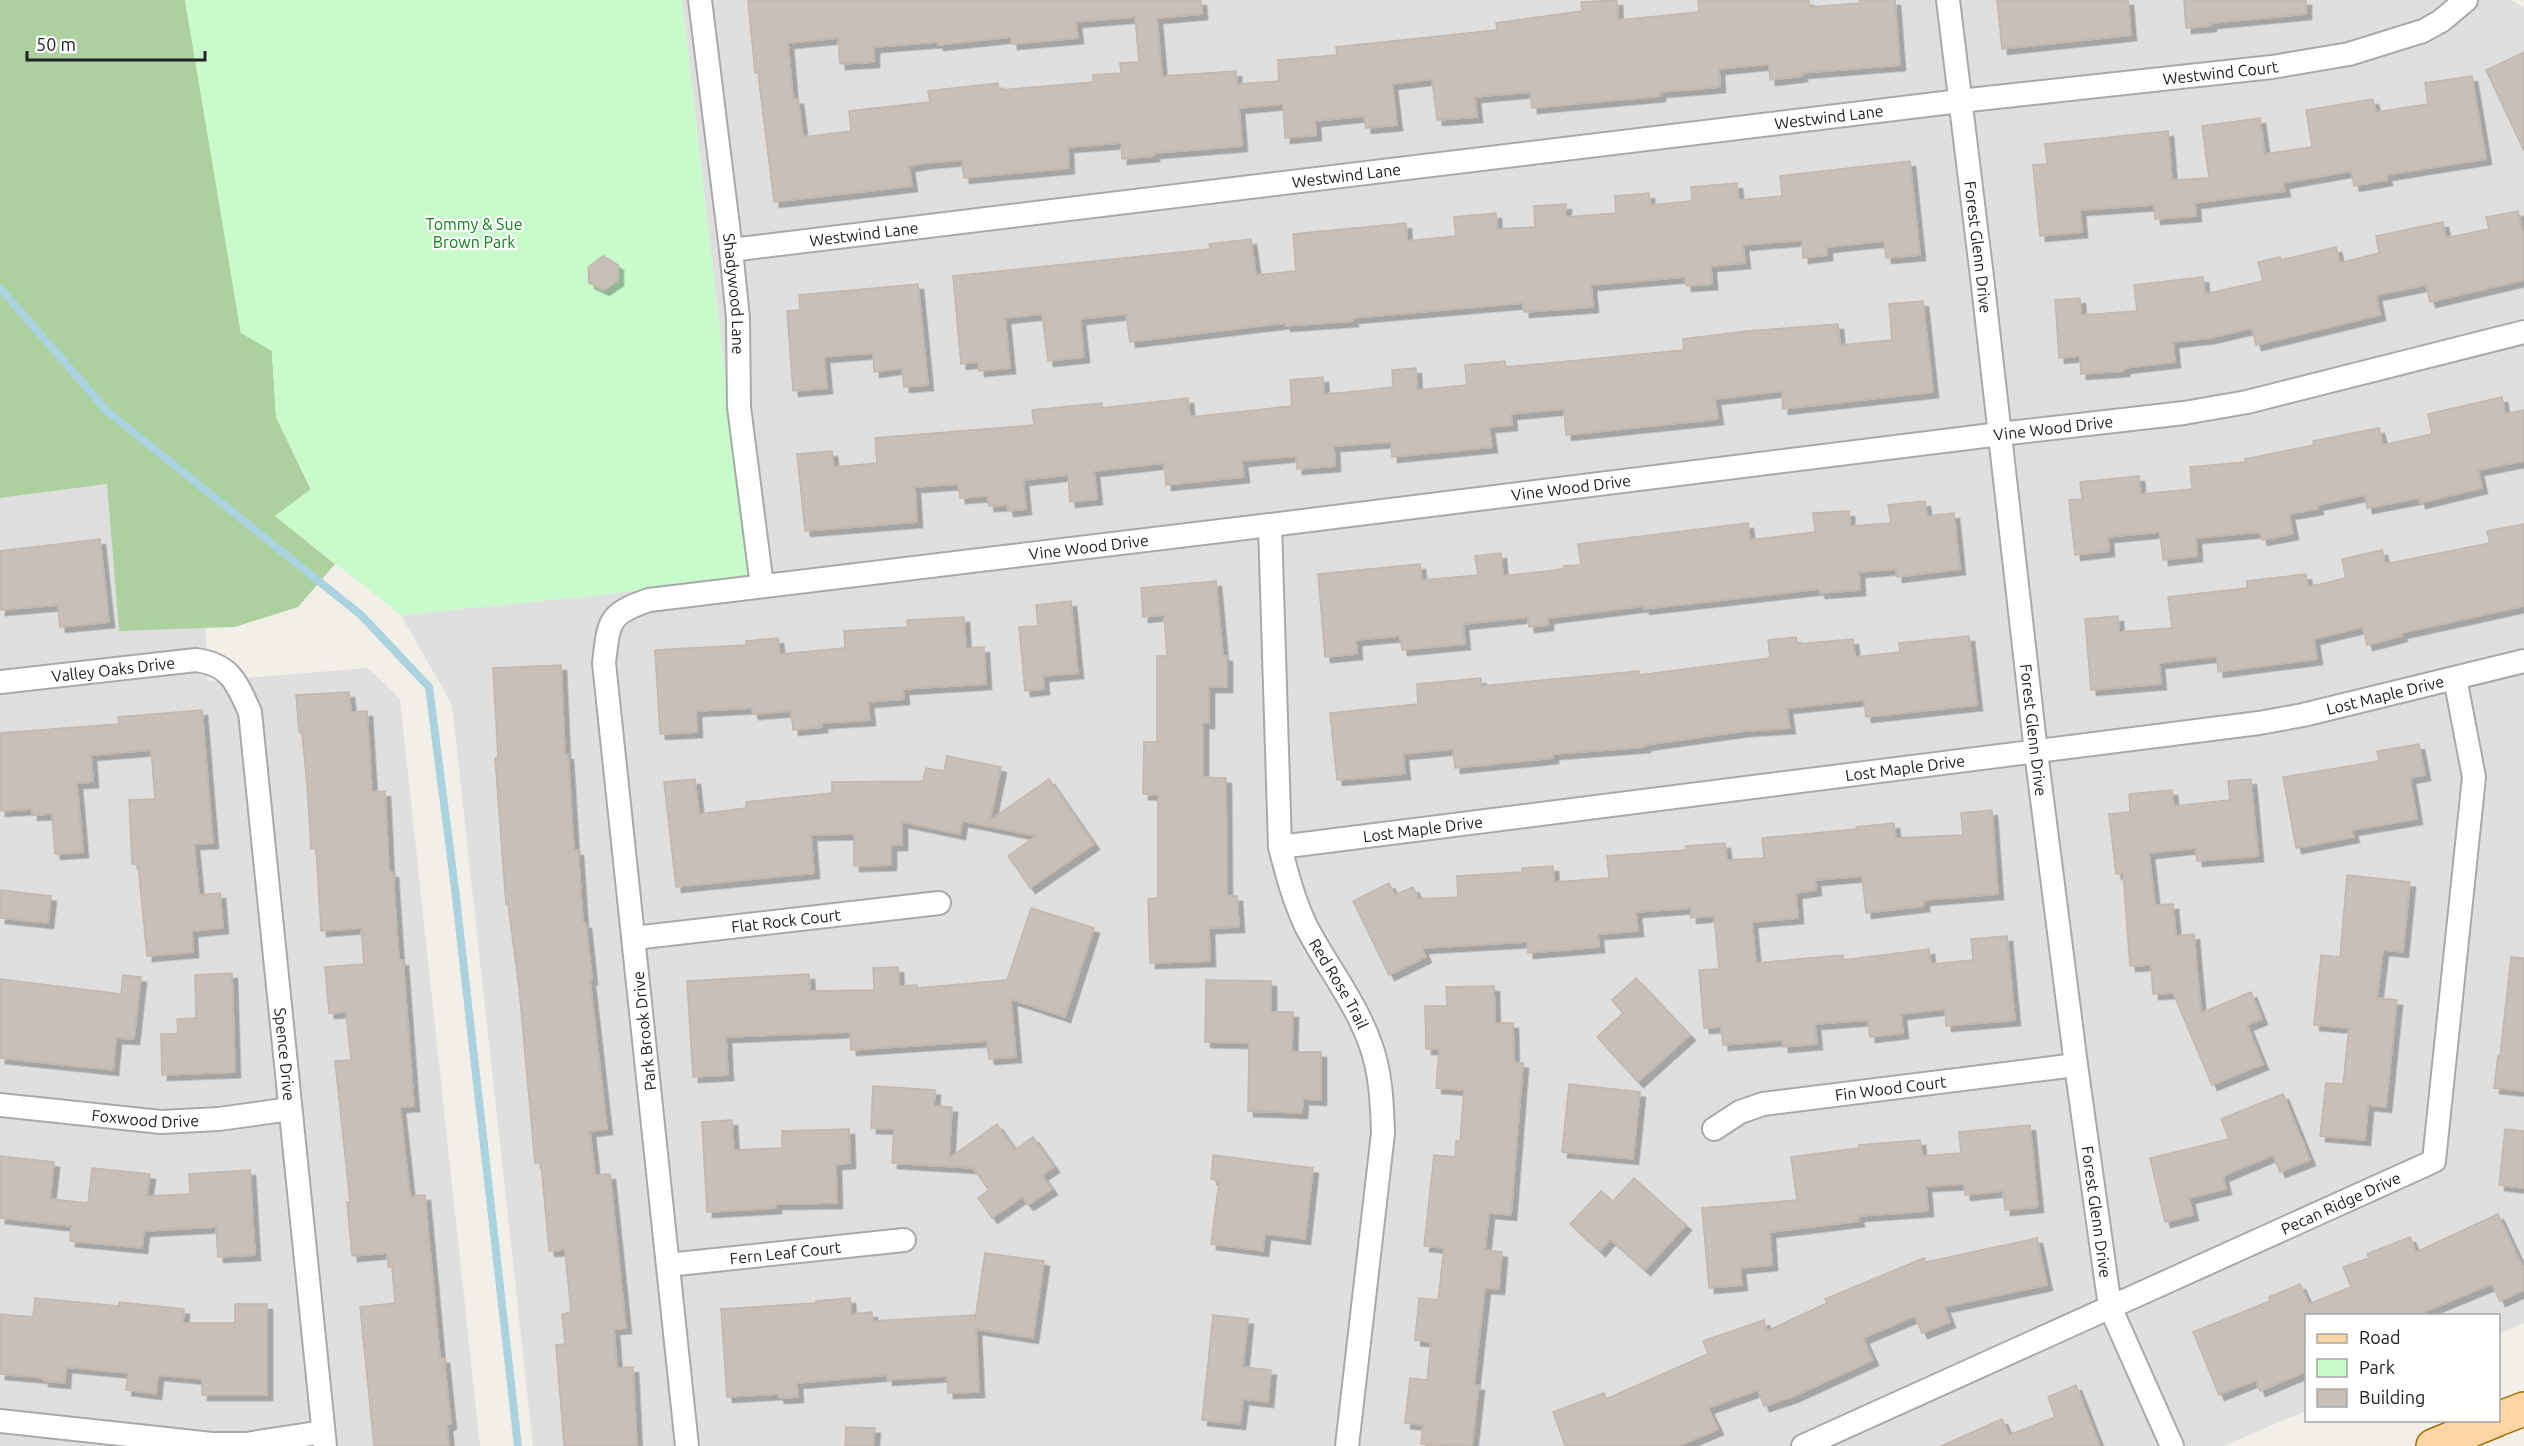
<svg xmlns="http://www.w3.org/2000/svg" width="2524" height="1446" font-family="Ubuntu,sans-serif">
	<defs>
		<filter id="shadow"><feDropShadow dx="5.5" dy="5.5" stdDeviation="0" flood-color="#0004"/></filter>
	</defs>
	<rect width="100%" height="100%" fill="#f2efe9"/>
	<path fill="#e0dfdf" d="M682 0H2511L2524 8V1323L2499 1334 2498 1316H2306V1411L2223 1446H533L452 705 401 615 601 595 748 576Z
		M107 484 119 630 206 628 207 681 368 668 400 699 480 1446H0V498Z"/>
	<path fill="#add19e" d="M0 0H185L241 333 272 350 276 417 311 490 275 516 335 564 298 607 235 627 119 631 107 484 0 498Z"/>
	<path fill="#c8facc" d="M185 0H682L748 577 602 595 401 615 275 516 311 489 276 417 272 351 241 333Z"/>
	<g fill="none" stroke-linecap="round" stroke-linejoin="round">
		<path stroke="#aad3df" stroke-width="8" d="M0 288 107 411 361 615 429 687 455 889 518 1446"/>
	</g>
	<path fill="#c7bfb8" stroke="#c4b6ab" stroke-width="1.5" fill-rule="evenodd" filter="url(#shadow)" d="M748 0H1201L1202 14 1157 18 1162 76 1236 71 1237 84 1279 81 1278 60 1337 55 1336 47 1497 30 1496 23 1582 11 1581 2 1617 0 1618 20 1699 12 1698 0H1809L1810 7 1860 3 1859 0H1895L1900 65 1801 73 1802 76 1770 80 1769 64 1719 69 1720 87 1660 92V96L1532 108 1530 92 1475 97 1477 117 1437 120 1432 79 1392 84 1397 125 1366 128 1364 116 1315 121 1316 135 1285 138 1283 104 1239 108 1242 146 1154 153V156L1122 159 1121 143 1068 147 1069 168 964 178 962 160 926 163 909 166 912 186 774 202 758 73H755ZM1135 17 1139 62 1120 63 1121 73 1093 75V82L999 90 998 83 928 91 930 102 849 111 851 131 803 137 798 99H793L788 43 838 38 840 64 874 62V47L937 42 938 45 1011 37 1012 44 1078 38 1076 22Z
		M1997 0H2128L2131 35 2002 49Z
		M2184 0H2306V14L2211 23V26L2186 28Z
		M2524 52V151L2486 70Z
		M2472 76 2486 159 2386 175 2387 180 2354 186 2351 171 2283 183 2285 191 2195 203 2196 216 2155 219 2154 205 2080 210 2082 232 2040 236 2033 165 2047 164 2045 144 2168 131 2172 180 2209 178 2202 126 2260 118 2265 154 2312 147 2306 110 2373 99 2376 112 2428 104 2425 83Z
		M1910 161 1920 255 1886 258 1884 241 1827 247V255L1803 258 1802 240 1743 245 1745 263 1711 266 1712 284 1686 286 1685 277 1591 285 1593 307 1524 312 1523 303 1352 318 1353 321 1285 326V323L1130 342 1126 314 1080 319 1084 357 1048 361 1042 314 1005 318 1010 368 979 371 978 362 961 364 953 276 1210 249 1209 244 1251 239 1256 275 1296 271 1293 234 1406 223 1407 241 1456 236 1454 217 1496 213 1497 229 1535 227 1534 206 1566 204V217L1616 213 1615 196 1649 193 1650 205 1692 201 1691 187 1737 183 1739 200 1782 196 1780 176Z
		M2518 211 2524 238V280L2430 302 2426 285 2376 295 2380 315 2256 345 2252 328 2210 338 2173 342 2175 362 2124 368V371L2081 374 2080 356 2059 358 2055 300 2080 298 2081 315 2137 311 2134 285 2203 277 2205 294 2263 281 2258 262 2280 257 2281 260 2336 247 2340 263 2379 253 2376 236 2443 222 2446 238 2489 229 2486 217Z
		M603 256 618 265V280L604 290 589 283 588 267Z
		M918 284 928 385 904 387 902 368 874 372 873 353 824 357 827 388 793 391 787 311 800 310 799 295Z
		M1923 301 1933 392 1783 409 1782 391 1715 399 1718 419 1566 435 1564 409 1511 414 1512 425 1489 427 1492 447 1392 457 1391 442 1334 446 1335 466 1297 469 1296 456 1242 461 1244 477 1166 485 1164 463 1094 471 1097 499 1070 502 1068 475 1023 480 1026 509 1008 511 1007 505 989 506 987 496 960 498 958 484 915 487 917 522 805 531 797 454 832 451 834 467 877 463 875 438 1034 425 1032 410 1102 403V408L1188 398 1190 417 1292 406 1290 380 1323 377 1324 394 1360 391 1393 387 1392 370 1416 368 1417 390 1467 385 1465 365 1505 361 1506 367 1684 350 1683 339 1747 331 1838 324 1840 345 1892 340 1889 304Z
		M2502 397 2505 414 2524 410V461L2478 470 2482 488 2420 503 2419 498 2367 508 2365 495 2317 505 2318 509 2289 514 2293 534 2262 540 2260 532 2196 538 2197 556 2163 560 2160 532 2108 537 2109 551 2075 555 2069 500 2082 499 2080 482 2139 476 2141 494 2192 489 2190 467 2246 462 2245 459 2314 445 2313 441 2379 428 2383 445 2432 434 2428 414Z
		M1925 501 1927 516 1954 513 1960 569 1897 577 1896 569 1859 572 1860 590 1820 593 1819 589 1644 609V606L1548 618V625L1529 627 1528 617 1463 624 1465 644 1402 650 1400 636 1356 640 1357 654 1325 657 1318 574 1420 564 1422 580 1478 575 1475 556 1501 553 1503 576 1564 569V566L1581 565 1578 544 1748 523 1750 540 1815 532 1813 513 1849 511 1850 526 1891 523 1888 505Z
		M2524 524V606L2401 633 2402 636 2367 645 2363 627 2314 639 2317 659 2218 672 2217 656 2159 663 2161 684 2091 690 2085 619 2118 616 2119 632 2172 628 2168 597 2247 588V581L2306 574 2308 587 2346 578 2342 559 2382 550 2385 564 2490 543 2487 531Z
		M100 539 109 622 60 627 58 605 0 610V551Z
		M1216 581 1223 656H1227V687H1209V723H1203V777L1226 778 1227 896H1237L1239 927 1209 928 1210 961 1150 963 1148 899 1158 898V795L1143 794 1144 742H1157V656H1167L1164 615 1143 617 1141 588Z
		M1071 601 1078 673 1043 676 1044 689 1025 691 1019 627 1038 626 1036 605Z
		M964 617 966 648 984 647 986 684 903 689 904 699 868 702 870 720 822 723V727L793 730 791 711 753 714 752 708 696 711 697 732 660 734 655 650 746 645V641L778 638 780 654 845 648 844 631 908 627 907 620Z
		M1969 636 1977 705 1866 717 1864 700 1787 708 1790 728 1744 731 1645 745V747L1553 754V758L1455 768 1453 749 1403 754 1405 774 1337 780 1330 713 1418 704 1417 684 1481 678V686L1639 671V675L1770 658 1768 640 1796 637 1797 644 1853 639 1855 657 1900 652 1899 643Z
		M561 665 565 754H568L574 850H578L583 923H586L592 979 590 980 607 1129 590 1131 595 1175 610 1174 626 1328 614 1329 617 1368 633 1367 637 1446H564L556 1345 565 1344 562 1314 571 1312 565 1250 549 1251 541 1163H535L519 988 508 904H506L495 758H498L493 668Z
		M349 692 351 712 367 711 372 792 385 791 389 872H393L399 961 403 960 414 1106 400 1107 410 1196 425 1195 440 1358H444L451 1424 447 1425 449 1446H374L360 1307 395 1303 392 1267H388L387 1253 352 1256 347 1202H350L335 1061 351 1060 346 1012 329 1013 325 967 364 964 361 928 321 931 316 848 311 849 307 785 302 734 299 731 296 695Z
		M202 710 213 843 194 844 199 895 220 893 223 928 192 931 193 952 147 956 138 864H132L129 800 155 799 151 750 91 755 93 782 77 783 83 852 55 854 52 814 32 815V809L0 811V733L119 724 118 717Z
		M2419 744 2425 775 2410 778 2417 819 2352 830 2354 837 2296 848 2283 777 2379 761 2377 751Z
		M947 756 1001 767 990 820 1049 779 1094 844 1030 888 1008 856 1036 836 962 821 960 834 902 822V845H891V865L854 866V834L811 835 814 873 676 887 664 782 695 779 699 814 746 808V802L832 793V782L923 781 926 768 944 771Z
		M2251 779 2258 856 2197 861 2195 848 2149 853 2155 905 2173 904 2176 936 2194 934 2201 1013 2251 992 2262 1019 2247 1025 2263 1064 2212 1085 2173 993 2153 994 2151 965 2130 966 2123 873 2116 874 2109 814 2130 812 2129 794 2172 790 2174 806 2230 800 2228 781Z
		M1992 810 1998 894 1924 900V906L1866 913 1862 876 1815 880 1816 890 1796 893 1798 918 1752 922 1756 963 1843 955V960L1929 949 1931 964 1973 960 1971 939 2007 936 2015 1020 1946 1026 1945 1009 1901 1014 1903 1033 1870 1037 1868 1020 1815 1024 1817 1044 1783 1047 1782 1040 1723 1045 1721 1027 1704 1028 1699 970 1719 969 1714 916 1691 918V908L1636 912 1638 931 1598 934 1599 947 1528 953 1527 942 1422 948 1426 957 1389 975 1353 901 1389 883 1395 895 1413 887 1419 899 1458 897 1457 876 1522 872V868L1553 866 1554 882 1609 878 1607 856 1686 850V846L1725 843 1727 860 1764 858 1762 838 1857 829 1856 827 1894 823 1896 838 1963 835 1961 813Z
		M2347 875 2410 882 2403 952 2383 950 2377 998 2397 1000 2386 1107 2368 1105 2365 1140 2320 1136 2326 1083 2343 1084 2349 1028 2314 1025 2321 955 2340 957Z
		M0 890 51 896 48 923 0 918Z
		M1031 908 1094 928 1065 1017 1011 999 1016 1057 989 1059 987 1041 851 1050 850 1032 726 1037 728 1075 693 1077 687 981 809 974 810 991 874 990 873 968 898 967 899 986 917 985V988L1007 980Z
		M2511 957 2524 958V1091L2494 1088 2498 1056H2500Z
		M232 973 235 1072 162 1075 161 1034H178L177 1019 196 1018 195 975Z
		M123 975 141 977 134 1039 116 1038 113 1070 0 1058V979L121 994Z
		M1636 978 1690 1035 1638 1082 1597 1037 1623 1013 1612 1000Z
		M1206 980 1271 981V1012H1293L1292 1052H1321V1100L1303 1099 1302 1113 1248 1111 1249 1043 1205 1042Z
		M1494 986 1495 1023H1513L1514 1062 1523 1063 1511 1215 1489 1213 1485 1250 1502 1252 1499 1289 1485 1288 1474 1385H1479L1472 1446 1421 1444 1423 1425 1405 1423 1410 1378 1427 1380 1431 1342 1415 1340 1419 1298 1438 1300 1444 1248 1424 1246 1434 1155 1455 1157 1456 1141H1460L1464 1090 1436 1088 1439 1049H1426L1425 1006H1447L1446 987Z
		M1569 1084 1640 1092 1633 1159 1562 1152Z
		M873 1086 935 1090 934 1106 952 1107 949 1158 997 1124 1015 1150 1033 1137 1054 1167 1042 1175 1052 1189 1028 1205 1022 1197 992 1218 978 1198 989 1190 973 1168 892 1163 894 1129 871 1128Z
		M2283 1094 2310 1160 2280 1172 2273 1155 2223 1176 2226 1189 2189 1198 2193 1215 2165 1222 2150 1158 2229 1139 2221 1119Z
		M732 1120 734 1150 782 1148V1131L849 1129 850 1163 836 1164 837 1203 776 1204V1208L707 1212 702 1122Z
		M2030 1125 2038 1207 2005 1210 2003 1191 1965 1195 1964 1184 1926 1186 1928 1211 1858 1216 1859 1221 1770 1232 1772 1265 1740 1268 1742 1285 1709 1288 1702 1208 1797 1200 1791 1157 1859 1148V1145L1920 1140 1922 1156 1961 1153 1959 1132Z
		M2505 1129 2524 1131V1188L2499 1185Z
		M1213 1155 1313 1168 1305 1239 1265 1234 1263 1251 1211 1244 1219 1181 1211 1179Z
		M0 1156 54 1162 50 1199 88 1203 92 1168 150 1174 147 1196 190 1194 189 1174 250 1170 255 1255 218 1257 216 1227 144 1231 142 1248 70 1241 71 1226 0 1218Z
		M1634 1178 1686 1225 1645 1270 1610 1239 1600 1251 1570 1224 1601 1191 1613 1201Z
		M2498 1214 2524 1270V1290L2500 1301 2492 1284 2414 1316H2307V1371L2260 1391 2256 1380 2219 1395 2193 1332 2270 1301 2269 1297 2300 1284 2309 1304 2351 1287 2343 1267 2369 1258 2367 1254 2410 1237 2416 1252Z
		M2037 1238 2047 1285 1944 1307 1950 1322 1922 1333 1915 1316 1863 1338 1873 1360 1792 1397 1764 1406 1758 1390 1708 1408 1718 1429 1679 1446H1565L1553 1412 1604 1393 1606 1399 1708 1354 1703 1341 1764 1320 1767 1331 1827 1303 1825 1299 1924 1258 1926 1262Z
		M985 1253 1044 1261 1033 1338 976 1329 979 1392 948 1393 947 1376 887 1380V1375L797 1383 798 1397 779 1398 778 1394 727 1397 721 1309 816 1303V1301L850 1298 851 1314 872 1312 873 1321 975 1315V1320Z
		M35 1298 119 1306V1302L184 1309 183 1323H235V1304H267V1395H202V1379L158 1375 156 1394 126 1390 128 1373 66 1367 65 1383 43 1381 44 1378 0 1374V1314L33 1317Z
		M1213 1315 1248 1319 1243 1367 1271 1370 1268 1402 1243 1399 1240 1424 1202 1420Z
		M2076 1385 2100 1446H1941L2002 1419 2009 1435 2055 1417 2048 1397Z
		M846 1427 875 1428 873 1446H845Z"/>
	<g fill="none" stroke-linecap="round" stroke-linejoin="round">
		<g stroke="#a9a9a9" stroke-width="26">
			<g id="street">
				<path id="s1" d="M700 0 731 250 738 318 739 407 762 586"/>
				<path id="s2" d="M1948 0 1982 277 2036 752 2076 1065 2110 1307 2172 1446"/>
				<path id="s3" d="M731 250 1960 101 2272 67 2349 54 2423 31 2441 21 2466 0"/>
				<path id="s4" d="M1270 525 1280 847C1287 874 1294 901 1306 926 1326 965 1355 1001 1370 1043 1381 1072 1382 1103 1383 1133L1347 1446"/>
				<path id="s5" d="M0 682 196 660C231 665 236 682 250 712L325 1446"/>
				<path id="s6" d="M1280 847 2259 723 2303 715 2524 661"/>
				<path id="s7" d="M634 938 939 903"/>
				<path id="s8" d="M0 1105 161 1122 219 1119 290 1109"/>
				<path id="s9" d="M1714 1129 1740 1112 1763 1104 2076 1065"/>
				<path id="s10" d="M668 1265 904 1240"/>
				<path d="M0 1421 212 1444H246L323 1432"/>
				<path id="s11" d="M687 1446 604 663C609 622 607 614 649 600L1270 525 2000 434 2184 413 2247 402 2524 332"/>
				<path id="s12" d="M1803 1446 2434 1161 2474 777 2455 678"/>
			</g>
		</g>
		<g stroke="#a06b00" stroke-width="36">
			<path id="primary" d="M2498 1419 2524 1409
				M2433 1446 2496 1420"/>
		</g>
		<use href="#street" stroke="#fff" stroke-width="22"/>
		<use href="#primary" stroke="#fcd6a4" stroke-width="33"/>
	</g>
	<g text-anchor="middle" dominant-baseline="central" stroke-width="4.5" stroke-linejoin="round" paint-order="stroke">
		<g font-size="16" fill="#222" stroke="#fff">
			<text stroke="none"><textPath href="#s3" startOffset="1500">Westwind Court</textPath></text>
			<text stroke="none"><textPath href="#s3" startOffset="1106">Westwind Lane</textPath></text>
			<text stroke="none"><textPath href="#s3" startOffset="620">Westwind Lane</textPath></text>
			<text stroke="none"><textPath href="#s3" startOffset="134">Westwind Lane</textPath></text>
			<text stroke="none"><textPath href="#s2" startOffset="249">Forest Glenn Drive</textPath></text>
			<text stroke="none"><textPath href="#s1" startOffset="296">Shadywood Lane</textPath></text>
			<text stroke="none"><textPath href="#s11" startOffset="2288">Vine Wood Drive</textPath></text>
			<text stroke="none"><textPath href="#s11" startOffset="1802">Vine Wood Drive</textPath></text>
			<text stroke="none"><textPath href="#s11" startOffset="1316">Vine Wood Drive</textPath></text>
			<text stroke="none"><textPath href="#s5" startOffset="114">Valley Oaks Drive</textPath></text>
			<text stroke="none"><textPath href="#s6" startOffset="1116">Lost Maple Drive</textPath></text>
			<text stroke="none"><textPath href="#s2" startOffset="735">Forest Glenn Drive</textPath></text>
			<text stroke="none"><textPath href="#s6" startOffset="630">Lost Maple Drive</textPath></text>
			<text stroke="none"><textPath href="#s6" startOffset="144">Lost Maple Drive</textPath></text>
			<text stroke="none"><textPath href="#s7" startOffset="153">Flat Rock Court</textPath></text>
			<text stroke="none"><textPath href="#s4" startOffset="472">Red Rose Trail</textPath></text>
			<text transform="translate(644 1031) rotate(-96)">Park Brook Drive</text>
			<text stroke="none"><textPath href="#s5" startOffset="621">Spence Drive</textPath></text>
			<text stroke="none"><textPath href="#s9" startOffset="184">Fin Wood Court</textPath></text>
			<text stroke="none"><textPath href="#s8" startOffset="146">Foxwood Drive</textPath></text>
			<text stroke="none"><textPath href="#s12" startOffset="590">Pecan Ridge Drive</textPath></text>
			<text stroke="none"><textPath href="#s2" startOffset="1221">Forest Glenn Drive</textPath></text>
			<text stroke="none"><textPath href="#s10" startOffset="118">Fern Leaf Court</textPath></text>
		</g>
		<g font-size="16" fill="#0c8416" stroke="#fff">
			<text x="474" y="224">Tommy &amp; Sue<tspan x="474" dy="18">Brown Park</tspan></text>
		</g>
	</g>
	<rect x="2305" y="1314" width="195" height="108" fill="#ffffff" stroke="#a7a7a7" stroke-width="1.5"/>
	<rect x="2317" y="1334" width="30" height="9" fill="#fcd6a4" stroke="#a7a7a7" stroke-width="1.5"/>
	<text x="2359" y="1344" font-size="18" fill="#222222">Road</text>
	<rect x="2317" y="1359" width="30" height="18" fill="#c8facc" stroke="#a7a7a7" stroke-width="1.5"/>
	<text x="2359" y="1374" font-size="18" fill="#222222">Park</text>
	<rect x="2317" y="1389" width="30" height="18" fill="#c7bfb8" stroke="#a7a7a7" stroke-width="1.5"/>
	<text x="2359" y="1404" font-size="18" fill="#222222">Building</text>
	<path d="M27 51v9h178v-9" fill="none" stroke="#222222" stroke-width="3"/>
	<text x="36" y="51" font-size="18" fill="#222222" stroke="#ffffff" stroke-width="4.5" paint-order="stroke">50 m</text>
</svg>
